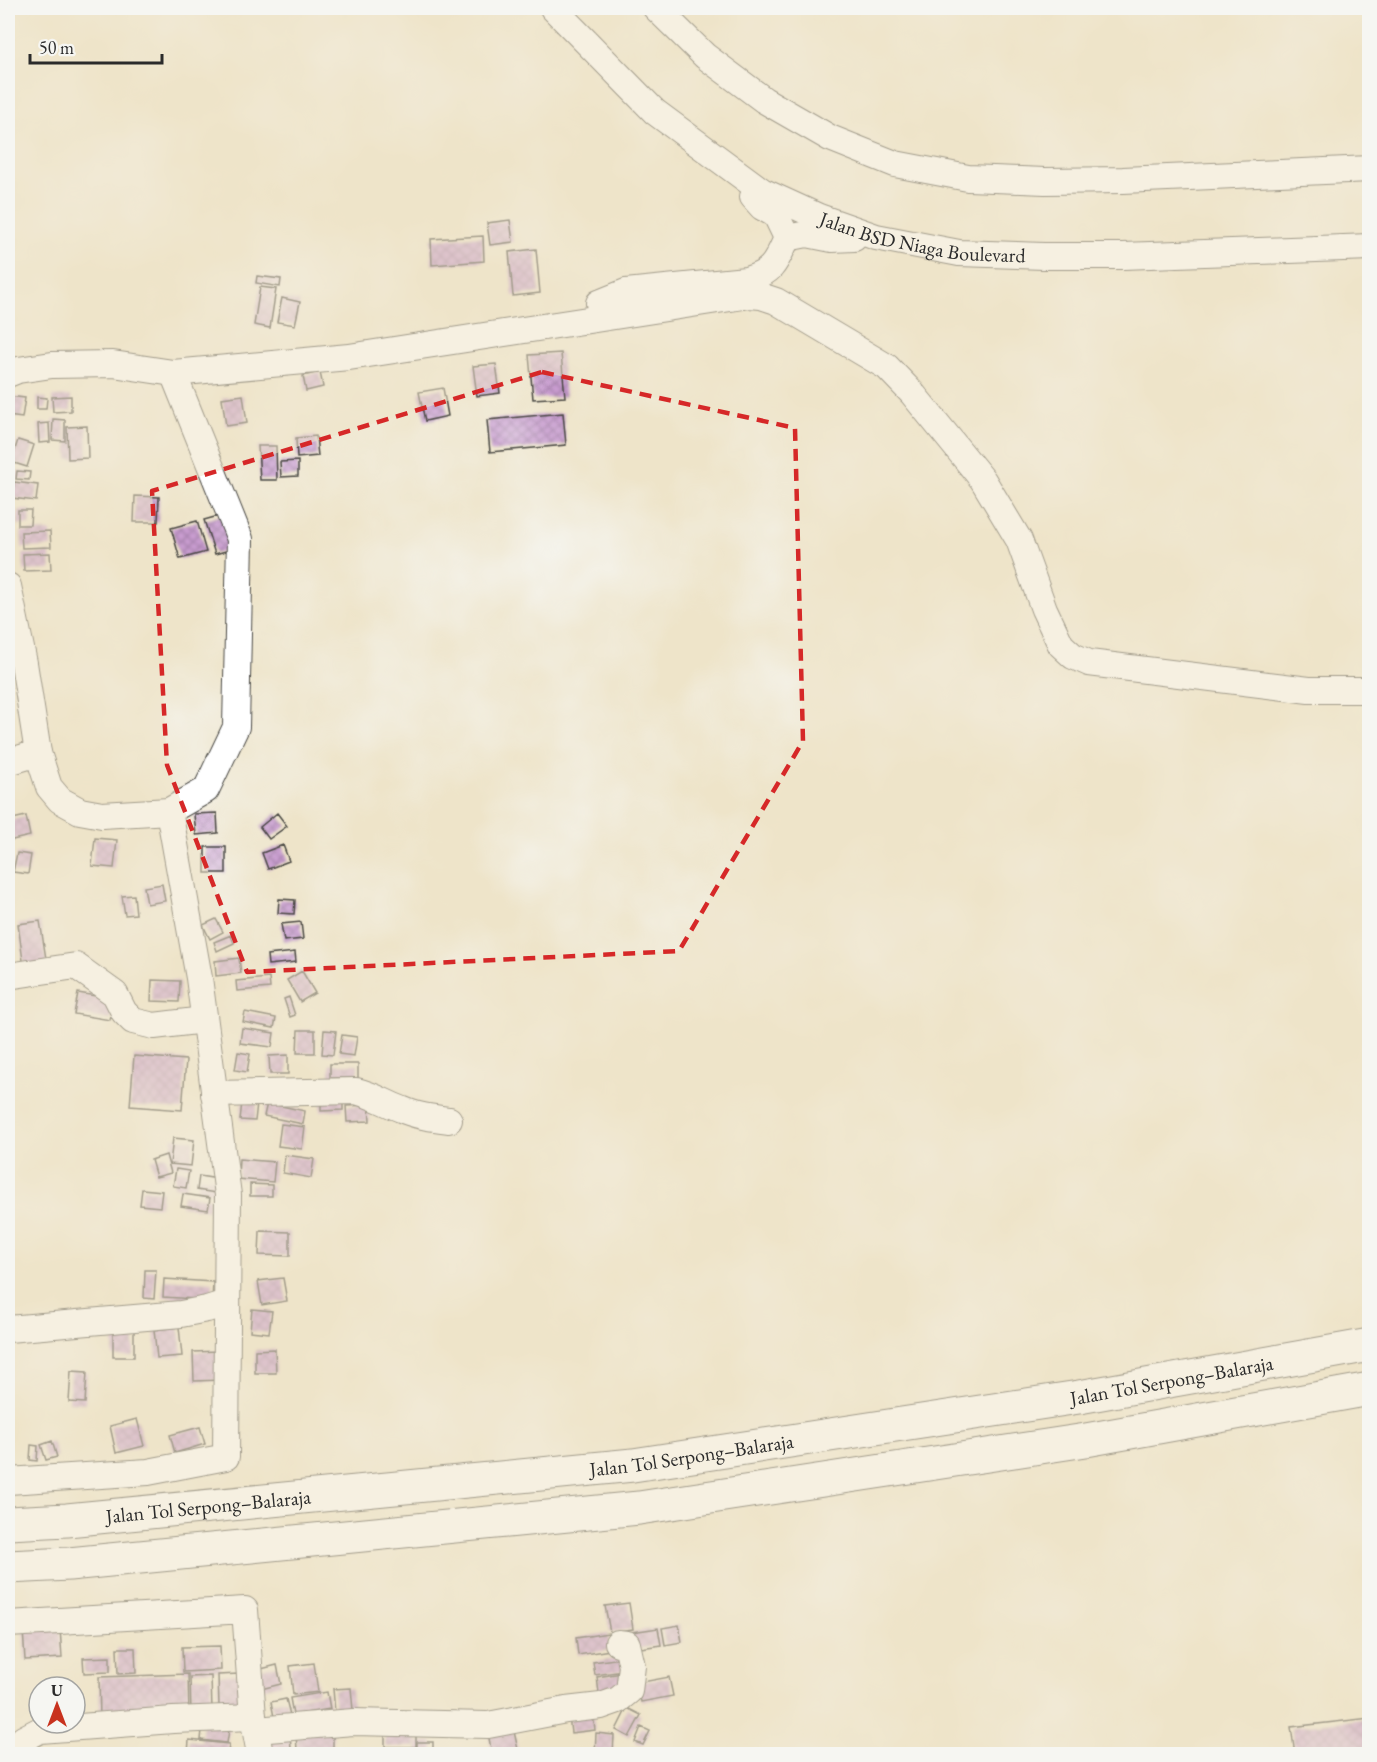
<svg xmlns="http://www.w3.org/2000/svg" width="1377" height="1762" font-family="'EB Garamond',serif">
	<defs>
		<pattern id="building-cross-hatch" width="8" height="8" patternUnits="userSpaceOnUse" patternTransform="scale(1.5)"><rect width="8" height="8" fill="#c89bcf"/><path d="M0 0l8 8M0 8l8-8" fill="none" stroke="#a37fa8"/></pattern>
	</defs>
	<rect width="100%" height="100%" fill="#f6f6f2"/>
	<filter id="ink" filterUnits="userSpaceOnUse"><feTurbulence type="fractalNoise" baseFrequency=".0167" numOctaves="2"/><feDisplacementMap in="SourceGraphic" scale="12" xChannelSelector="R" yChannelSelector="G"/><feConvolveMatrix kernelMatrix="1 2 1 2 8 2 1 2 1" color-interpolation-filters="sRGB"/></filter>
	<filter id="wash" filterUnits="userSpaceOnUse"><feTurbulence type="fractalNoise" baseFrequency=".008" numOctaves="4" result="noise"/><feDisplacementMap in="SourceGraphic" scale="24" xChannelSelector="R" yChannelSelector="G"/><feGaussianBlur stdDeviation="1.35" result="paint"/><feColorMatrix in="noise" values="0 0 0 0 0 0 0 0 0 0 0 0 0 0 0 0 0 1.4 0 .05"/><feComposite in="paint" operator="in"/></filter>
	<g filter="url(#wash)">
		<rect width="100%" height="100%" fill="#eee4c9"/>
		<g id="blocks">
			<path fill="url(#building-cross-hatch)" d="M510 220 513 242 490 245 487 223Z
				M483 236 484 261 432 265 431 239Z
				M536 249 540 293 513 296 509 252Z
				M257 276 281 279 280 287 256 283Z
				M260 287 276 289 270 328 254 325Z
				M282 298 300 302 295 325 277 322Z
				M561 353 565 397 533 399 529 355Z
				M496 364 500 393 477 396 473 366Z
				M320 372 323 387 306 391 303 376Z
				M443 388 448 416 425 421 419 392Z
				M243 395 247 423 226 426 222 398Z
				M8 396 25 398 22 418 8 416Z
				M71 396V411L53 412 52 397Z
				M37 397 47 398 46 409H37Z
				M563 413 566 445 490 452 487 420Z
				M53 419 65 420V441L52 440Z
				M49 423 50 442 39 443 38 424Z
				M87 426 88 458 68 459 67 427Z
				M316 436 318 456 297 458 296 438Z
				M18 440 34 445 27 467 11 462Z
				M258 446H276L277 480H260Z
				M298 461V476L281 477 280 462Z
				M17 471 30 472 29 480 16 479Z
				M14 482 38 485 36 501 12 498Z
				M135 496 159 497 158 522H134Z
				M18 510H31L30 525H18Z
				M222 515 233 549 215 554 204 520Z
				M197 521 206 552 180 559 171 528Z
				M50 531 51 547 22 548 21 532Z
				M50 553 51 570 24 571 23 554Z
				M217 813 218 833 196 835 194 814Z
				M277 813 287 826 269 839 260 827Z
				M26 816 30 836 8 841V820Z
				M95 838 117 840 114 868 92 866Z
				M283 845 289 861 268 869 262 853Z
				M205 847H226V873H205Z
				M17 853 31 855 28 874 13 872Z
				M162 884 165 901 147 904 144 887Z
				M134 895 136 914 125 915 122 896Z
				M279 899 295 900 294 914 278 913Z
				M216 919 223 932 210 939 203 925Z
				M40 921 47 965 24 968 18 924Z
				M301 922 303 939 284 941 281 924Z
				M231 935 234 943 217 951 214 942Z
				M295 952 296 962 268 965 267 955Z
				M239 958 241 973 216 976 215 961Z
				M302 971 315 993 300 1002 287 980Z
				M269 978 270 988 237 991 236 981Z
				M152 980 180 981 179 1002 151 1001Z
				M78 993 114 999 110 1020 74 1014Z
				M289 997 295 1015 290 1017 284 999Z
				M245 1012 276 1018 274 1028 243 1022Z
				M242 1028 274 1033 272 1047 240 1043Z
				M298 1030H315V1053H297Z
				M324 1030 336 1031 333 1055 322 1054Z
				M342 1035 357 1037 354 1056 339 1054Z
				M238 1052 250 1054 247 1072 235 1070Z
				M288 1055V1074H270L269 1056Z
				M134 1056 186 1060 182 1110 130 1106Z
				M330 1064H358V1078H330Z
				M343 1098V1110L321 1111V1099Z
				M242 1102 257 1103 255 1121 240 1120Z
				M267 1103 305 1111 303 1124 264 1116Z
				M369 1105 370 1121 347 1122 346 1106Z
				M281 1124 305 1127 302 1149 278 1146Z
				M173 1138 194 1140 191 1166 170 1164Z
				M166 1155 171 1173 156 1177 151 1160Z
				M285 1155 314 1159 311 1178 283 1173Z
				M239 1159 275 1162 273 1182 238 1179Z
				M176 1169 189 1171 186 1188 173 1186Z
				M199 1176 218 1179 216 1193 197 1190Z
				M250 1184 272 1185V1196H250Z
				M142 1189 162 1191 160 1207 140 1205Z
				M183 1194 210 1198 208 1210 181 1206Z
				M260 1231 290 1232V1256L259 1255Z
				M145 1270H156L154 1299 144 1298Z
				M283 1278 287 1301 262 1305 258 1281Z
				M164 1279 213 1282 212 1300 163 1297Z
				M252 1309 272 1311 269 1333 250 1331Z
				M179 1327 182 1356 157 1358 154 1330Z
				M113 1331H134V1357H113Z
				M275 1349 276 1373H255V1350Z
				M219 1351 221 1380 194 1381 193 1352Z
				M71 1371 87 1372 85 1403 69 1402Z
				M137 1419 144 1446 116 1453 110 1426Z
				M200 1427 205 1444 175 1453 170 1435Z
				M52 1441 57 1457 46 1460 41 1445Z
				M31 1445 38 1446 37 1461 30 1460Z
				M629 1603 633 1629 610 1632 605 1606Z
				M679 1625 682 1642 665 1645 662 1628Z
				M60 1628 62 1658 25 1660 23 1630Z
				M658 1628 661 1645 634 1649 632 1632Z
				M608 1633 610 1650 578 1655 576 1638Z
				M220 1646 221 1670 183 1672 182 1647Z
				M117 1648H135L136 1673 118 1674Z
				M110 1657V1672L84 1673 83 1658Z
				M622 1658 624 1671 595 1675 593 1662Z
				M314 1663 318 1692 293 1695 290 1666Z
				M277 1665 281 1684 261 1689 257 1670Z
				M622 1673 625 1689 599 1693 597 1677Z
				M188 1674 189 1715 100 1718 99 1677Z
				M239 1674 240 1706H219L218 1675Z
				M211 1676 212 1711 191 1712 190 1677Z
				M669 1677 673 1696 641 1702 637 1683Z
				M351 1688 353 1710 335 1712 333 1689Z
				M327 1692 330 1709 293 1715 290 1698Z
				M286 1699 291 1719 275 1722 271 1702Z
				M627 1708 641 1715 629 1737 616 1730Z
				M593 1714 595 1730 571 1733 569 1716Z
				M1370 1718V1754H1295L1291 1727Z
				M203 1720 230 1724 227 1743 201 1740Z
				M513 1727 519 1754H492L488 1733Z
				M641 1727 650 1731 643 1745 635 1742Z
				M385 1728H416V1747H385Z
				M333 1729V1751L297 1752 296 1730Z
				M290 1731 291 1750 264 1751V1732Z
				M596 1733 614 1735 613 1754H595Z
				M189 1740 229 1744 228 1754H188Z
				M417 1742H433V1754H417Z"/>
		</g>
	</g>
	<g filter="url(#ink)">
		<use href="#blocks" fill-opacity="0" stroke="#484743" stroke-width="1.5"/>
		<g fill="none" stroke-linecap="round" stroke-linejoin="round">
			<g stroke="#484743" stroke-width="28">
				<g id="minor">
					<path id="s1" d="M553 8 655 112 762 191 819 217 876 237 959 253 1044 256H1123L1370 247"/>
					<path d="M656 8 705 56 764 100 830 138 895 164 968 178 1045 181 1123 180 1370 169"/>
					<path d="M787 238 807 234 832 239 854 238"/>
					<path d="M602 317 599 303 626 292 746 280C773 273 776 262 787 238L776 215 762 207 753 197"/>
					<path d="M8 374 18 370 52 365 113 364 173 373 349 357 750 295 761 296 776 301 887 367 912 393 983 480 1019 540 1044 609 1061 645 1073 656 1089 663 1309 690H1370"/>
					<path d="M8 586 24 663 38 753 49 787 60 800 80 811 102 815 169 811 206 790 236 727 240 539 173 373"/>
					<path d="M8 762 38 753"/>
					<path d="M8 976 76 966 115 994 124 1012 133 1021 154 1026 204 1020"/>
					<path d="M214 1094 356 1091C373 1095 385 1103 401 1109 416 1116 433 1118 449 1120"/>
					<path d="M8 1329 181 1314 207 1309 226 1303"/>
					<path d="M8 1481 148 1472 226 1457 228 1195 199 978 169 811"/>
					<path d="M8 1624 245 1610 253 1717 260 1754"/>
					<path d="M256 1730 353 1722 488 1725 566 1710 601 1706 618 1700 629 1691 632 1666 627 1644 618 1643"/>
					<path d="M16 1754 23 1739 40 1730 173 1720 253 1717"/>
				</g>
			</g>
			<g stroke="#484743" stroke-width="35">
				<g id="highway">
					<path id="s2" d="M8 1523 67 1520 633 1465 1079 1397 1370 1345"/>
					<path d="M8 1567 69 1564 639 1508 1086 1440 1370 1389"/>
				</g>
			</g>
			<use href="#minor" stroke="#fff" stroke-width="26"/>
			<use href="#highway" stroke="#fff" stroke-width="33"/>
		</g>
	</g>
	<path d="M0 0H1377V1762H0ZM542 372 795 428 803 741 679 951 247 972 167 765 152 491Z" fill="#eee4c9" fill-opacity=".55" fill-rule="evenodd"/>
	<path fill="none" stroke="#d62828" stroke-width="4.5" stroke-dasharray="12 8" stroke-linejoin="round" d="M542 372 795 428 803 741 679 951 247 972 167 765 152 491Z"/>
	<g text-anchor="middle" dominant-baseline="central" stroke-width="5" stroke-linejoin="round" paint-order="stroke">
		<g font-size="20" fill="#2b2b2b" stroke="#f6f6f2">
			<text stroke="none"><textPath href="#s1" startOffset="448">Jalan BSD Niaga Boulevard</textPath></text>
			<text stroke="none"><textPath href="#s2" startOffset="1173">Jalan Tol Serpong–Balaraja</textPath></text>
			<text stroke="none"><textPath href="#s2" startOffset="687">Jalan Tol Serpong–Balaraja</textPath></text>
			<text stroke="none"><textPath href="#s2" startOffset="201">Jalan Tol Serpong–Balaraja</textPath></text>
		</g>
	</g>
	<rect width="1377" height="1762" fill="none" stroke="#f6f6f2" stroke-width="30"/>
	<g transform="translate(57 1705)"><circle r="28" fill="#f6f6f2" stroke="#a5a5a2" stroke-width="1.5"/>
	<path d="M0-4.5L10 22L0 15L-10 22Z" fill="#c8321e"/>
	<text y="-9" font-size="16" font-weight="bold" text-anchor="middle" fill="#2b2b2b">U</text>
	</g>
	<path d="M30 54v9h132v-9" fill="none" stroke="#2b2b2b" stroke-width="3"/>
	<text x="39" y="54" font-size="18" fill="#2b2b2b" stroke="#f6f6f2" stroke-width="4.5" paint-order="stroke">50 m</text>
</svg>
